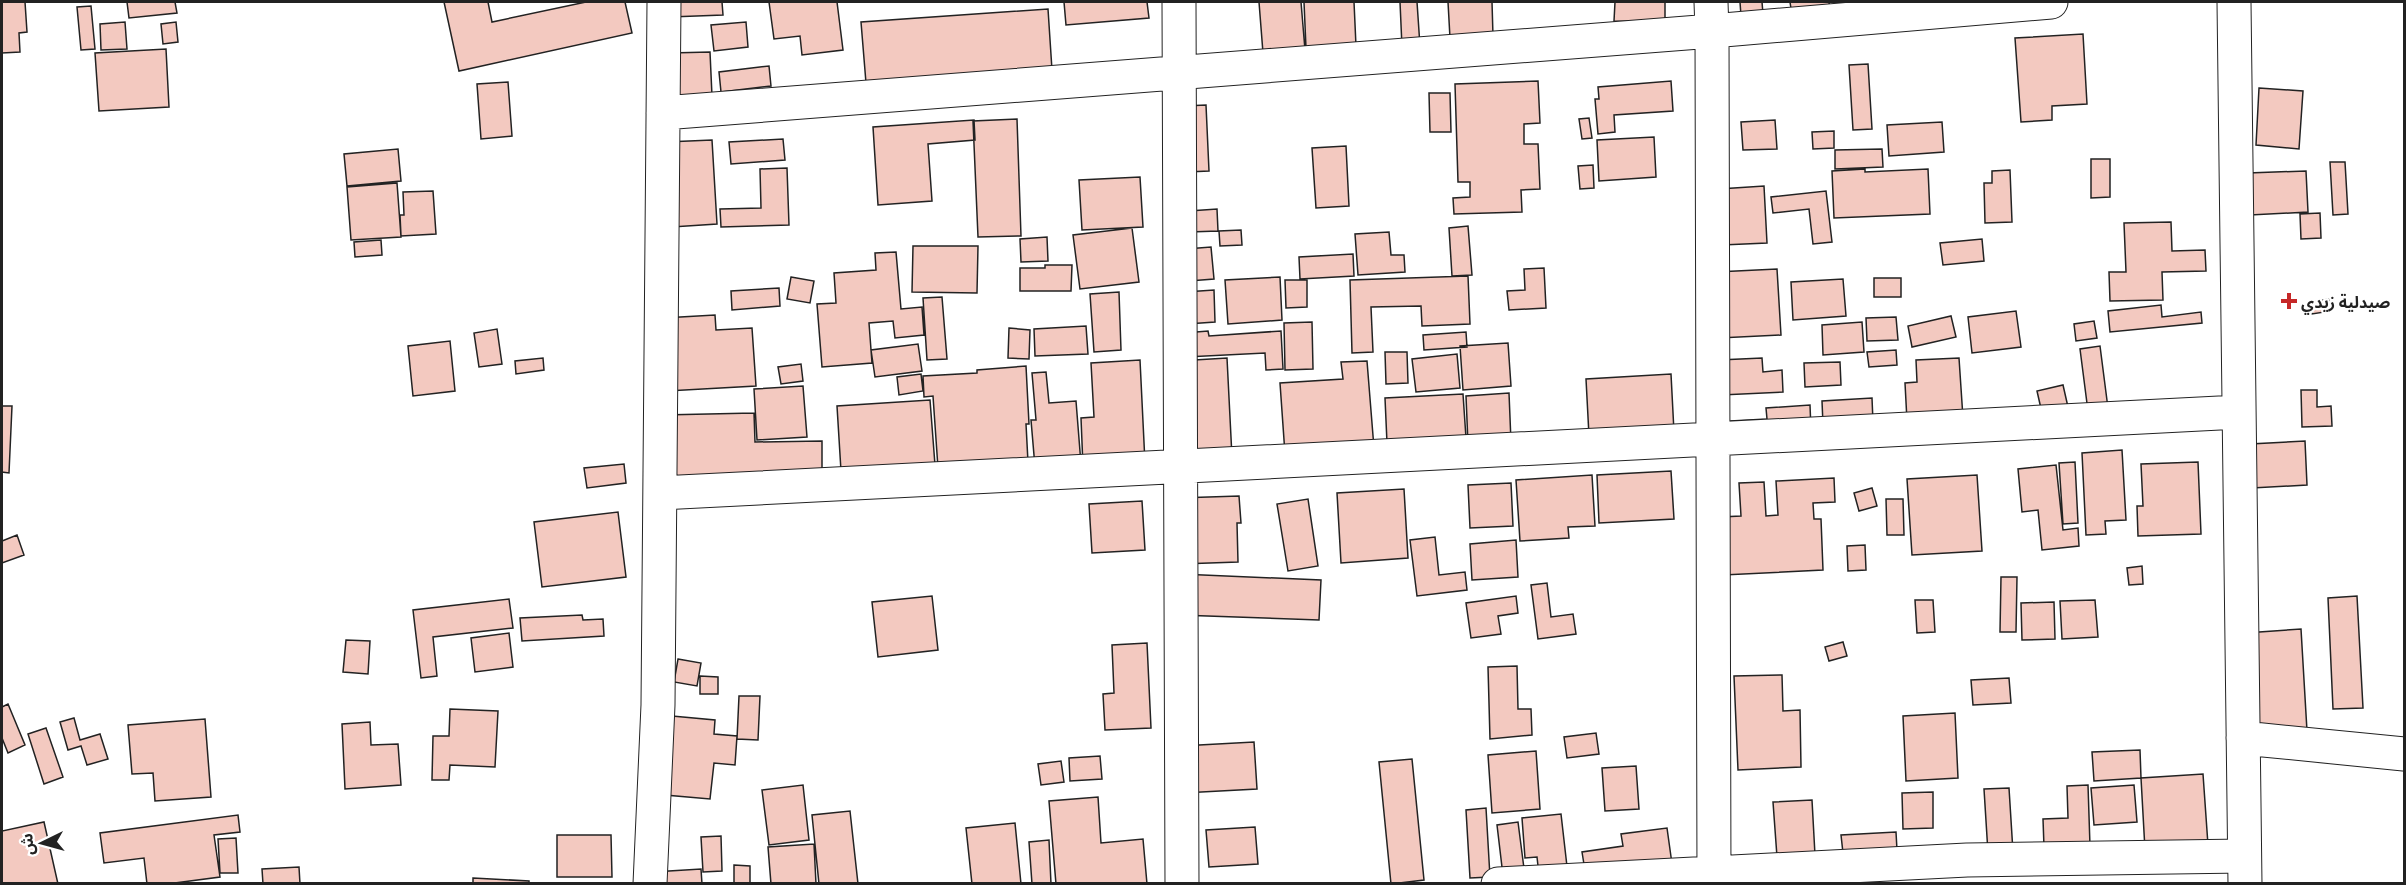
<svg xmlns="http://www.w3.org/2000/svg" width="2406" height="885" font-family="'Playfair Display','Noto Sans Arabic',serif">
	<rect width="100%" height="100%" fill="#fff"/>
	<path fill="#f3c9c0" stroke="#222" stroke-width="1.5" d="M2 2H25L27 32 19 33 20 52 2 53Z
		M127 2H175L177 13 129 18Z
		M444 2H488L492 22 586 2H625L632 33 459 71Z
		M669 2H722L723 15 670 17Z
		M769 2H837L843 50 802 55 800 36 774 39Z
		M1064 2H1147L1149 18 1066 25Z
		M1259 2H1301L1305 50 1263 53Z
		M1304 2H1354L1356 46 1306 48Z
		M1400 2H1417L1420 46 1402 47Z
		M1448 2H1492L1493 36 1450 38Z
		M1615 2H1665V22L1614 21Z
		M1740 2H1762L1763 14 1741 16Z
		M1790 2H1829L1830 11 1792 15Z
		M91 6 95 49 81 50 77 7Z
		M1048 9 1052 70 866 83 861 22Z
		M125 22 127 49 101 50 100 24Z
		M176 22 178 42 163 44 161 24Z
		M746 22 748 47 714 51 711 25Z
		M2083 34 2087 104 2052 106V120L2021 122 2015 38Z
		M166 49 169 107 99 111 95 53Z
		M710 52 712 96 672 98 670 53Z
		M1868 64 1872 129 1853 130 1849 65Z
		M769 66 771 86 721 92 719 72Z
		M1538 81 1540 123 1524 124V144H1538L1540 189 1521 190 1522 212 1454 214 1453 198 1470 197V182H1458L1455 84Z
		M1671 81 1673 111 1614 115 1615 132 1598 134 1595 99H1599L1598 87Z
		M508 82 512 136 481 139 477 84Z
		M2259 88 2303 91 2299 149 2256 145Z
		M1429 93H1450L1451 132H1430Z
		M1206 105 1209 171 1187 172 1184 106Z
		M1589 118 1592 138 1582 139 1579 119Z
		M1017 119 1021 236 978 237 973 121Z
		M974 120 975 140 928 144 932 201 878 205 873 127Z
		M1775 120 1777 149 1743 150 1741 122Z
		M1942 122 1944 152 1889 156 1887 125Z
		M1834 131V148L1813 149 1812 132Z
		M1654 137 1656 177 1599 181 1597 140Z
		M783 139 785 160 731 164 729 142Z
		M712 140 717 224 672 227 666 142Z
		M1346 146 1349 206 1316 208 1312 148Z
		M398 149 401 181 347 186 344 154Z
		M1882 149 1883 167 1835 169V150Z
		M2091 159H2110V197L2091 198Z
		M2330 162H2345L2348 214 2333 215Z
		M1593 165 1594 188 1580 189 1578 166Z
		M787 168 789 225 721 227 720 209 761 208 760 169Z
		M1865 169V172L1928 169 1930 214 1834 218 1832 171Z
		M2010 170 2012 222 1985 223 1984 183H1992V171Z
		M2306 171 2308 212 2250 215 2248 173Z
		M1140 177 1143 227 1082 230 1079 180Z
		M397 183 401 237 351 240 347 187Z
		M1764 186 1767 243 1722 245 1719 189Z
		M433 191 436 234 401 236 400 215H404L403 192Z
		M1826 191 1832 242 1813 244 1809 209 1773 213 1771 197Z
		M1217 209 1218 231 1189 232V211Z
		M2320 213 2321 238 2301 239 2300 214Z
		M2171 222 2172 251 2205 250 2206 271 2162 272 2163 300 2110 301 2109 272H2126L2124 223Z
		M1468 226 1472 275 1452 276 1449 228Z
		M1132 228 1139 282 1080 289 1073 235Z
		M1241 230 1242 245 1220 246 1219 231Z
		M1389 232 1391 255H1404L1405 272 1358 275 1355 234Z
		M1047 237 1048 261 1021 262 1020 239Z
		M1982 239 1984 261 1943 265 1940 243Z
		M381 240 382 255 355 257 354 242Z
		M913 246H978L977 293 912 292Z
		M1211 247 1214 279 1189 281 1186 249Z
		M896 252 901 309 922 307 924 335 895 338 893 321 869 323 872 363 822 367 817 304 836 303 834 273 876 270 875 253Z
		M1353 254 1354 276 1300 279 1299 257Z
		M1045 265H1072L1071 291H1020V268H1045Z
		M1544 268 1546 308 1509 310 1507 291 1525 290 1524 269Z
		M1777 269 1781 335 1719 338 1716 272Z
		M1468 276 1470 324 1422 326 1421 306 1371 307 1373 352 1352 353 1350 280Z
		M791 277 814 281 810 303 787 299Z
		M1280 277 1282 320 1228 324 1225 280Z
		M1874 278H1901V297H1874Z
		M1843 279 1846 316 1793 320 1791 282Z
		M1285 280H1307V307L1286 308Z
		M779 288 780 306 732 310 731 291Z
		M1214 290 1215 322 1187 324 1185 292Z
		M1119 292 1121 350 1094 352 1090 294Z
		M942 297 947 359 927 360 923 298Z
		M2329 299 2331 311 2312 314 2310 302Z
		M2161 305 2162 317 2201 312 2202 323 2110 332 2108 311Z
		M2016 311 2021 347 1972 353 1968 317Z
		M715 315 716 330 752 328 756 386 667 391 663 318Z
		M1951 316 1956 337 1912 347 1908 326Z
		M1896 317 1898 340 1867 341 1866 318Z
		M2094 321 2097 338 2076 341 2074 324Z
		M1312 322 1313 369 1285 370 1284 323Z
		M1862 322 1864 352 1823 355 1822 325Z
		M1086 326 1088 354 1035 356 1034 329Z
		M1009 328 1030 330 1029 359 1008 358Z
		M497 329 502 364 479 367 474 333Z
		M1208 331 1209 336 1281 331 1283 369 1266 370 1265 353 1186 357 1184 333Z
		M1466 332 1467 347 1424 350 1423 335Z
		M450 341 455 391 413 396 408 346Z
		M1508 343 1511 386 1463 390 1460 346Z
		M918 344 922 371 875 377 871 350Z
		M2100 346 2109 416 2089 419 2080 349Z
		M1896 350 1897 365 1869 367 1867 352Z
		M1385 352H1407L1408 383 1386 384Z
		M1457 354 1460 388 1416 392 1412 359Z
		M543 358 544 370 516 374 515 361Z
		M1227 358 1232 457 1183 460 1178 361Z
		M1762 358 1763 372 1782 370 1783 392 1721 395 1719 360Z
		M1959 358 1963 418 1907 421 1905 383 1917 382 1916 360Z
		M1140 360 1145 463 1083 467 1081 418 1094 417 1091 363Z
		M1367 361 1374 448 1285 454 1280 383 1343 379 1341 362Z
		M1840 362 1841 385 1805 387 1804 363Z
		M801 364 803 381 781 384 778 367Z
		M1026 366 1029 424H1026L1028 462 938 468 933 396 924 397 923 376 977 373V370Z
		M1046 372 1049 403 1076 401 1081 464 1035 467 1031 420H1036L1032 373Z
		M921 374 923 391 899 395 897 377Z
		M1671 374 1674 432 1589 436 1586 379Z
		M2063 385 2068 407 2042 413 2037 391Z
		M803 386 807 437 757 440 754 389Z
		M2301 390H2317V407L2331 406 2332 426 2302 427Z
		M1509 393 1511 442 1468 444 1466 396Z
		M1463 394 1466 438 1387 443 1385 398Z
		M1872 398 1873 422 1823 425 1822 401Z
		M930 400 935 465 841 471 837 406Z
		M1810 405 1811 430 1732 436 1731 421 1767 419 1766 408Z
		M2 406H12L9 473 2 472Z
		M754 413 755 442 822 441V476L663 478 662 415Z
		M2305 441 2307 485 2252 488 2250 444Z
		M2122 450 2126 520 2105 521 2106 534 2086 535 2082 453Z
		M2075 462 2078 523 2063 524 2059 463Z
		M2198 462 2201 534 2138 536 2137 506H2143L2141 464Z
		M624 464 626 483 587 488 584 468Z
		M2056 465 2063 530 2078 528 2079 546 2042 550 2038 510 2022 512 2018 469Z
		M1671 471 1674 519 1599 523 1597 475Z
		M1592 475 1595 526 1568 527 1569 538 1520 541 1516 480Z
		M1977 475 1982 551 1912 555 1907 479Z
		M1834 478 1835 502 1813 503 1814 519H1821L1823 570 1723 575 1720 517 1741 516 1739 483 1764 482 1766 516 1778 515 1776 481Z
		M1511 483 1513 526 1470 528 1468 485Z
		M1872 488 1877 506 1859 511 1854 493Z
		M1404 489 1408 558 1341 563 1337 493Z
		M1239 496 1241 523H1237L1238 562 1181 564 1178 498Z
		M1308 499 1318 566 1288 571 1277 504Z
		M1886 499H1903L1904 535H1887Z
		M1142 501 1145 550 1092 553 1089 504Z
		M618 512 626 577 542 587 534 522Z
		M17 535 24 555 2 563V541Z
		M1435 537 1439 575 1465 572 1467 590 1417 596 1410 540Z
		M1516 540 1518 577 1472 580 1470 544Z
		M1865 545 1866 570 1848 571 1847 546Z
		M2142 566 2143 584 2129 585 2127 568Z
		M1180 574 1321 580 1319 620 1179 615Z
		M2001 577H2017L2016 632H2000Z
		M1547 583 1551 617 1573 614 1576 634 1538 639 1531 585Z
		M932 596 938 650 878 657 872 602Z
		M1516 596 1518 613 1498 616 1501 634 1471 638 1466 603Z
		M2357 596 2363 708 2333 709 2328 598Z
		M509 599 513 628 433 637 437 676 421 678 413 610Z
		M1915 600H1933L1935 632 1917 633Z
		M2095 600 2098 637 2062 639 2060 601Z
		M2054 602 2055 639 2022 640 2021 603Z
		M582 615 583 620 603 619 604 636 522 641 520 618Z
		M2301 629 2307 731 2250 734 2245 633Z
		M509 633 513 667 475 672 471 638Z
		M346 640 370 641 368 674 343 672Z
		M1843 642 1847 656 1829 661 1825 647Z
		M1147 643 1151 728 1105 730 1103 694 1114 693 1112 645Z
		M678 659 701 663 697 686 674 682Z
		M1517 666 1518 709H1531L1532 735 1490 739 1488 667Z
		M1782 675 1783 711 1800 710 1801 767 1738 770 1734 676Z
		M700 676 718 677V694H700Z
		M2009 678 2011 703 1973 705 1971 680Z
		M739 696H760L758 740 737 739Z
		M8 704 25 745 8 753 2 738V707Z
		M450 709 498 711 495 767 450 765 449 780H432L433 736H449Z
		M1955 713 1958 778 1906 781 1903 716Z
		M672 716 715 720 714 734 737 736 735 765 714 763 710 799 665 795Z
		M74 718 80 740 100 734 108 759 87 765 81 746 68 750 60 722Z
		M205 719 211 797 155 801 153 773 132 774 128 725Z
		M370 722 371 745 398 744 401 785 345 789 342 724Z
		M46 728 63 777 44 784 28 734Z
		M1596 733 1599 754 1567 758 1564 737Z
		M1254 742 1257 789 1183 793 1181 746Z
		M2140 750 2141 778 2094 781 2092 752Z
		M1536 751 1540 809 1492 813 1488 755Z
		M1100 756 1102 779 1070 781 1069 758Z
		M1412 759 1424 880 1391 884 1379 762Z
		M1061 761 1064 782 1041 785 1038 764Z
		M1636 766 1639 809 1605 811 1602 768Z
		M2203 774 2208 845 2145 850 2141 778Z
		M803 785 809 840 769 845 762 790Z
		M2088 785 2090 846 2044 847 2043 819 2068 818 2067 786Z
		M2134 785 2137 822 2094 825 2091 788Z
		M2009 788 2013 852 1988 853 1984 789Z
		M1933 792V828L1903 829 1902 793Z
		M1098 797 1101 843 1143 839 1147 884H1056L1049 801Z
		M1812 800 1815 855 1777 857 1773 802Z
		M1486 808 1490 877 1470 878 1466 810Z
		M850 811 858 884H819L812 815Z
		M1561 814 1569 884H1540L1537 857 1525 858 1522 818Z
		M238 815 240 832 214 835 220 877 167 884H147L144 858 104 863 100 833Z
		M44 822 58 884H2V831Z
		M1518 822 1526 884H1504L1497 825Z
		M1015 823 1021 884H972L966 828Z
		M1255 827 1258 864 1209 867 1206 830Z
		M1667 828 1673 871 1587 883 1582 852 1623 846 1621 834Z
		M1896 832 1897 850 1843 853 1841 835Z
		M557 835H611L612 877H557Z
		M721 836 722 871 703 872 701 837Z
		M236 838 238 873H220L218 839Z
		M1049 840 1051 884H1032L1029 842Z
		M814 844 816 884H771L768 847Z
		M734 865 750 866V884H734Z
		M299 867 300 884H263L262 869Z
		M701 869 702 884H654L653 872Z
		M473 878 529 881V884H473Z"/>
	<g fill="none" stroke-linecap="round" stroke-linejoin="round">
		<g stroke="#222" stroke-width="35">
			<path id="minor" d="M1179 2 1182 884
				M2234 2 2245 884
				M663 113 1712 31 1711 2
				M660 493 2239 412
				M2243 738 2404 754
				M650 884 658 705 664 2
				M1498 884 1967 860 2244 856
				M1714 884 1712 31 2051 2"/>
		</g>
		<use href="#minor" stroke="#fff" stroke-width="33"/>
	</g>
	<path fill="#c62828" stroke="#fff" stroke-width="2" d="M2286 292h6v6h6v6h-6v6h-6v-6h-6v-6h6z"/>
	<g text-anchor="middle" dominant-baseline="central" stroke-width="4.5" stroke-linejoin="round" paint-order="stroke">
		<g font-size="16" font-weight="bold" fill="#222" stroke="#fff" text-anchor="start">
			<text x="2301" y="301">صيدلية زيدي</text>
		</g>
	</g>
	<rect width="2406" height="885" fill="none" stroke="#222222" stroke-width="6"/>
	<g transform="translate(42 843) rotate(265)" stroke="#ffffff" stroke-width="4.5" paint-order="stroke">
	<path d="M0-4.5L10 22L0 15L-10 22Z" fill="#222222"/>
	<text y="-9" font-size="16" font-weight="bold" text-anchor="middle" fill="#222222">ش</text>
	</g>
</svg>
